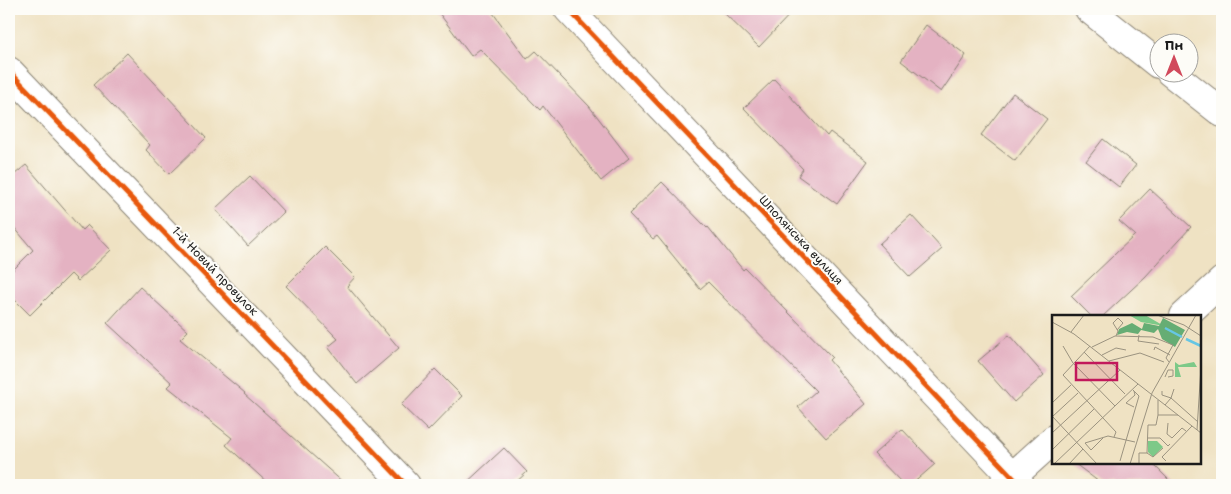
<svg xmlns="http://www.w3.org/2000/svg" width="1231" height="494" font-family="'Shantell Sans',sans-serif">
	<rect width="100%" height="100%" fill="#fdfcf7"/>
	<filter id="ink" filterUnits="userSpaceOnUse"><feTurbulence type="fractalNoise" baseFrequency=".02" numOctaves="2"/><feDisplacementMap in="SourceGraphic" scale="10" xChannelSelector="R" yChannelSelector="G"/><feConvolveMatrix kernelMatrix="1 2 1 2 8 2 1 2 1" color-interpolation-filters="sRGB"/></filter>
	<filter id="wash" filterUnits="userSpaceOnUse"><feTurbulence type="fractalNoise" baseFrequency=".0096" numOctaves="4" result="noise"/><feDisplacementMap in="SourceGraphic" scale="20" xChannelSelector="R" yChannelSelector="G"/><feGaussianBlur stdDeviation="1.12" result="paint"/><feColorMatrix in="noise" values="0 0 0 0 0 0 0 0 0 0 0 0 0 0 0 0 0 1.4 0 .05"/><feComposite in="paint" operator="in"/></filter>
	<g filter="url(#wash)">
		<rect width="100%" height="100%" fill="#efe2c3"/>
		<g id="blocks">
			<path fill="#e4b2c2" d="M436 9H490L527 59 536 51 589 106 629 158 601 181 543 106 540 110 480 49 471 56Z
				M720 9H795L759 47Z
				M926 25 966 55 941 92 901 61Z
				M127 53 206 138 169 174 146 150 150 145 93 85Z
				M774 79 827 136 830 132 868 161 837 204 798 176 803 169 744 108Z
				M1013 93 1047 119 1015 161 981 135Z
				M1103 139 1136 165 1119 187 1086 161Z
				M26 165 82 230 87 225 111 250 78 281 71 274 30 315 9 294V274L33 250 9 221V179Z
				M250 176 284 212 248 246 215 209Z
				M662 182 707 228 708 227 743 270 745 268 832 357 829 360 866 404 826 438 798 407 816 391 708 282 700 289 657 236 653 239 629 214Z
				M1150 189 1191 227 1145 277 1103 316H1091L1071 296 1135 235 1119 221Z
				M911 215 942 249 910 277 879 244Z
				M325 247 355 277 347 286 399 348 357 384 328 347 338 339 286 286Z
				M140 287 188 331 180 339 245 393 244 394 346 485H270L226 445 232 438 168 387 172 383 107 323Z
				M1009 335 1044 375 1014 402 978 361Z
				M435 369 462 396 428 431 401 405Z
				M902 429 935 464 911 485H904L874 454Z
				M504 448 527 472 513 485H464Z
				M1074 463H1152L1174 485H1103Z"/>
		</g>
	</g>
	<g filter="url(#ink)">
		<use href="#blocks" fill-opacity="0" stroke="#867f70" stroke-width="1"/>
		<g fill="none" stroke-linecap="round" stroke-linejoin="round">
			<g stroke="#867f70" stroke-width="30">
				<path id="street" d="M568 9 1020 485
					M9 71 406 485
					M1184 316 1222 281
					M1003 485 1054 439"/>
			</g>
			<g stroke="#867f70" stroke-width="30">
				<path id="secondary" d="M1089 9 1158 64
					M1170 72 1222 113"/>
			</g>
			<use href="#street" stroke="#fff" stroke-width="28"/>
			<use href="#secondary" stroke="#fff" stroke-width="28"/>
			<g stroke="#fdfcf7" stroke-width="8">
				<path id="cycleway" d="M568 9 1020 485
					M9 71 406 485"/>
			</g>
			<use href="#cycleway" stroke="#e8590c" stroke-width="5"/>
		</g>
	</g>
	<g text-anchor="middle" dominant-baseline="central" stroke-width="4" stroke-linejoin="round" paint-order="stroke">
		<g font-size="12" fill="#1c1c1c" stroke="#fdfcf7">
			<text transform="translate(801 240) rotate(47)">Шполянська вулиця</text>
			<text transform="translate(215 271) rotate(46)">1-й Новий провулок</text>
		</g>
	</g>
	<g transform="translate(1052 315)">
		<rect width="149" height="149" fill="#efe2c3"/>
		<path d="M77 0H93L112 11 89 7ZM123 47 127 50 142 47 145 52H126L129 62H123ZM96 126H105L111 132 101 142 96 137Z" fill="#7dc988"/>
		<path d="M111 3 133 15 123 32 110 24 106 14 102 18 89 15 86 19 75 17 65 20 67 14 80 8 90 14 92 8 107 11Z" fill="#66ad74"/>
		<path fill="none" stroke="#66c6e4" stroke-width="2.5" d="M113 13 130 22M134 24 149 31"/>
		<path fill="none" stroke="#9b9380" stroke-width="1" d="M105 0 132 10M0 7 22 19 149 118M132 10 149 21M19 17 32 0M87 20 86 26 107 29M64 21 66 16 61 8 66 3 71 8 65 15M11 31 21 48M38 31 11 60 64 117 62 122M40 32 63 21 101 22 121 30 114 43 117 47M102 35 103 32 118 40M32 37 73 79M50 40 64 33 74 35M57 46 88 38 112 47M21 48 63 91M113 62 116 55H121V61L116 62M82 76 83 80 74 88 82 92M110 76V80L119 83 122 74M106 85V100H126M0 88 19 70M113 90 119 83 146 107M0 101 45 149M0 102 26 78M116 108 115 119 120 123 130 113 134 116M145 115 149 52M0 118 68 55M51 123 39 135 33 128 56 121 83 127M95 123H108L116 131 118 129M0 135 42 94M95 138 101 142 111 133M68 146 87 81 81 75M114 146 110 142 140 111M2 149 86 69M17 149 31 134M78 149 100 78 144 0M87 149V138H95L96 110H104L106 100"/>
		<path fill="#c2185b" fill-opacity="0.15" stroke="#c2185b" stroke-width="2.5" d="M24 48H65V65H24Z"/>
		<rect width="149" height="149" fill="none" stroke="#1c1c1c" stroke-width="2.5"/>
	</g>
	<rect width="1231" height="494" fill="none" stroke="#fdfcf7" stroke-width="30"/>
	<g transform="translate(1174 58)"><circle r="24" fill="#fdfcf7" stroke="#a3a29f"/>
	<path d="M0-4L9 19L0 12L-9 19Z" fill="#d1495b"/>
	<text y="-8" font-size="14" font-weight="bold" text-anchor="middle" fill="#1c1c1c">Пн</text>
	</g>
</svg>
